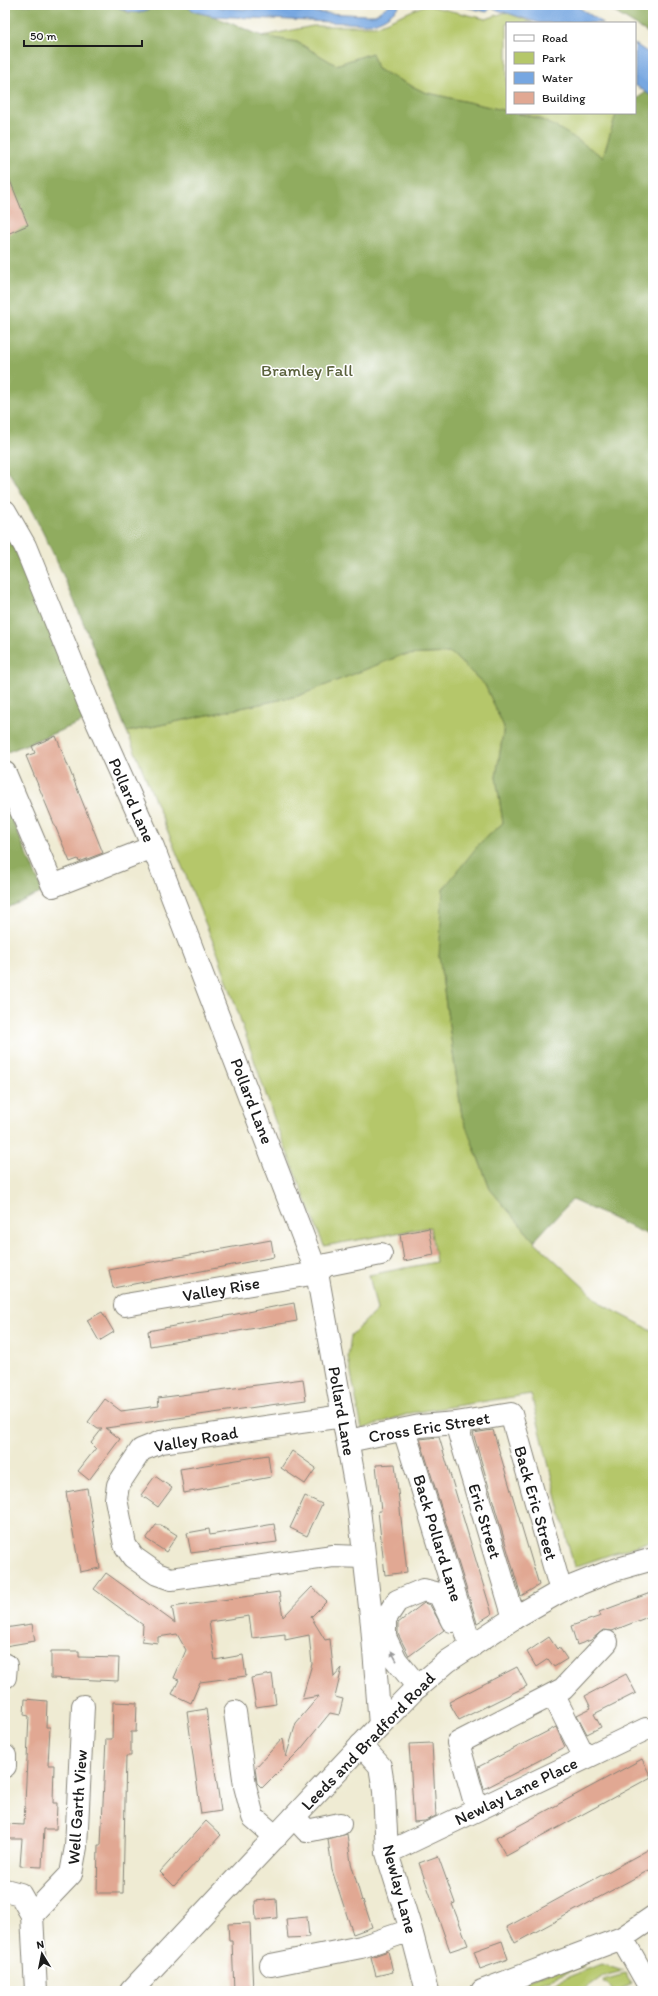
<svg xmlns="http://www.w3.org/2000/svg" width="658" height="1996" font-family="Itim,sans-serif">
	<rect width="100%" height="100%" fill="#fff"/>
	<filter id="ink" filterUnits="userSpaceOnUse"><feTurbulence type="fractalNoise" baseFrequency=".025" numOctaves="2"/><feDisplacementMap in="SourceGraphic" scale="8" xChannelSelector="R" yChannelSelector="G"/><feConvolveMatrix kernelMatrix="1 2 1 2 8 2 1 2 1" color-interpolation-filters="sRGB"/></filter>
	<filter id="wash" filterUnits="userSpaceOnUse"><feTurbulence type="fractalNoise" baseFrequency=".012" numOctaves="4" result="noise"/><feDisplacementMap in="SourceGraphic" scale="16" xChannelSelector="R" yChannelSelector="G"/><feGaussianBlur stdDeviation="0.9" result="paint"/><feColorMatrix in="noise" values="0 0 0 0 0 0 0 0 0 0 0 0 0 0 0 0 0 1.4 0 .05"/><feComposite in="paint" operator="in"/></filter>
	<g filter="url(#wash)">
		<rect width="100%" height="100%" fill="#efebd3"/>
		<path fill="#b5c76a" stroke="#687243" d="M425 5 486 19 506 12 533 23H507V111L424 92 377 69 372 53 336 65 297 42 262 36 313 26H376Z
			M518 113H617L603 158 539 118Z
			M451 653 485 685 504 727 496 777 503 823 480 843 439 956 462 1116 490 1189 534 1241 603 1305 653 1331V1540L574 1567 531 1394 411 1413 362 1429 348 1358 351 1335 377 1310 369 1275 436 1262 430 1227 324 1246 276 1124 218 954 127 732 298 696 402 655Z
			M581 1960 584 1966 518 1991H500Z
			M601 1964 623 1971 603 1976 582 1991H533Z
			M625 1974 631 1983 619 1991H613L606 1982 604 1983 603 1980Z"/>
		<path fill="#90ac5e" stroke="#56643d" d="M5 5H114L129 13 161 5H185L195 12 213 16 262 36 297 42 336 65 372 53 377 69 424 92 507 111V113C543 113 574 138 603 157L616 114 635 113V100L646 92 653 97V1237L572 1200 534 1241 490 1189 462 1116 439 956 443 889 480 843 503 823 496 777 504 727 485 685 451 653 402 655 298 696 127 732C90 642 58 547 5 466Z
			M603 5H653V36Z
			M5 532 13 545 89 719 5 753Z
			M5 803 43 892 5 909Z"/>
		<path fill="#77a7e1" stroke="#4a627e" d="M114 5H161C138 13 138 17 114 5Z
			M185 5H213L223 8 366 15H375L389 5H400C390 16 381 22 367 24L213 16 195 12Z
			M457 5H575L603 23H539L491 8 487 12Z
			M635 44 653 56V97L635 85Z"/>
		<g id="blocks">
			<path fill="#e1a893" d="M5 168 28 225 5 235Z
				M56 736 103 853 79 862 78 859 70 862 26 756 35 753 32 746Z
				M429 1228 434 1255 404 1261 400 1234Z
				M271 1240 274 1257 113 1288 109 1270Z
				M294 1303 297 1321 150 1346 148 1331Z
				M102 1312 114 1332 99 1341 87 1320Z
				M303 1379 306 1400 106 1428 120 1439 89 1480 78 1471 96 1448 91 1443 102 1429H98L88 1422 105 1399 121 1411 159 1406 158 1398Z
				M493 1430 539 1585 521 1596 473 1433Z
				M439 1437 492 1614 477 1623 420 1439Z
				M292 1451 316 1468 305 1484 281 1468Z
				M268 1455 271 1477 184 1493 180 1469Z
				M395 1464 407 1572 385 1575 378 1511H381L376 1465Z
				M155 1476 172 1488 158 1507 141 1495Z
				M87 1488 100 1568 80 1572 66 1492Z
				M305 1496 322 1504 307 1536 290 1528Z
				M274 1524 277 1542 191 1553 187 1533 209 1529 210 1535Z
				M156 1525H161L177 1535 166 1552 146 1539Z
				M106 1573 175 1623 172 1607 279 1592 283 1617 312 1587 327 1601 311 1617 325 1640 330 1639 334 1677 342 1668 335 1697 343 1699 339 1715 330 1713 300 1750 262 1788 257 1783 255 1768 283 1738 286 1757 296 1723 319 1696 302 1699 312 1664 309 1635 285 1640V1634L252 1638 249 1616 209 1622 215 1660 243 1655 246 1676 200 1682 191 1703 172 1694 179 1680 174 1678 186 1650 177 1634 158 1637V1643L142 1641 143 1625 94 1589Z
				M653 1592V1615L612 1631 603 1630 591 1640 577 1645 571 1626 601 1616 599 1612Z
				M424 1603 430 1605 444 1630 409 1656 398 1634V1623Z
				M32 1624 35 1641 5 1646V1628Z
				M549 1637 557 1649 559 1647 567 1659 554 1667 548 1659 536 1667 527 1652Z
				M51 1651H79V1657L119 1658 118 1681 51 1678Z
				M517 1667 527 1686 459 1720 449 1702Z
				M272 1674 276 1704 256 1707 251 1678Z
				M626 1674 636 1693 594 1714 601 1727 587 1734 577 1715 591 1708 585 1696Z
				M25 1699 47 1701 46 1727H50L48 1765H54L53 1803H57L56 1829H44L42 1867 20 1866 22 1839H5V1824L24 1825 29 1716 24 1715Z
				M113 1702 137 1703 136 1732H131V1756H126L123 1893H97L98 1845H101L106 1739H112Z
				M206 1709 221 1811 201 1814 187 1712Z
				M556 1727 565 1747 484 1789 478 1767Z
				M432 1743 436 1816 425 1821 414 1822 409 1744Z
				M642 1759 651 1777 506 1856 496 1838Z
				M206 1821 221 1835 174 1886 160 1872Z
				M347 1834 351 1863 362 1901 363 1900 372 1927 353 1934 332 1870 328 1839Z
				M653 1847V1868L515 1943 507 1927Z
				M438 1856 455 1903 452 1904 468 1945 450 1951 419 1863Z
				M276 1899 277 1918 256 1920 255 1901Z
				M307 1917 309 1937 288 1938 286 1919Z
				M250 1923 253 1991H234L232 1941H229L228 1924Z
				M502 1941 508 1959 480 1969 474 1951Z
				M388 1951 393 1972 376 1976 371 1957Z"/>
		</g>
	</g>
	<g filter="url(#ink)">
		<use href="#blocks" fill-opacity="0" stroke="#868478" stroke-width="1"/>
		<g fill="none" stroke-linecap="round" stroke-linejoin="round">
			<g stroke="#868478" stroke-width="24">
				<path id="minor" d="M5 511 25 546 89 704 153 847 317 1273 358 1500 372 1625 380 1725
					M5 773 53 886 153 847
					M125 1305 317 1273 326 1265 381 1254
					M343 1416 161 1442 141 1450 118 1485 116 1499 125 1545 133 1557 157 1574 171 1579 333 1556 364 1557
					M456 1423 514 1618
					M404 1430 471 1647
					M348 1441 420 1426 456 1423 511 1414 561 1591
					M5 1677 6 1665
					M418 1687 396 1660 385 1637V1619L397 1601 423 1590 439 1594 452 1621
					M553 1694 585 1758
					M235 1712 245 1786 253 1817 276 1837
					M361 1745 380 1766 384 1791 387 1853 411 1930 427 1991
					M5 1756V1766
					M477 1810 458 1743 563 1689 607 1642
					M294 1817 307 1831 340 1824
					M387 1853 646 1729
					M5 1890 20 1894 32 1915 36 1991
					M32 1915 71 1874 76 1847 83 1706
					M622 1938 652 1991
					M271 1965 361 1947 411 1930
					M482 1991 622 1938 653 1917"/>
			</g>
			<g stroke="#868478" stroke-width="24">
				<path id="major" d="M131 1991 380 1725 413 1691 448 1661 514 1618 561 1591 611 1571 653 1559"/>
			</g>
			<use href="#minor" stroke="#fff" stroke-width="22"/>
			<use href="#major" stroke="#fff" stroke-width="22"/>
		</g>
		<defs><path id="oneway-solid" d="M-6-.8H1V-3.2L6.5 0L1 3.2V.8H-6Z"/></defs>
		<use fill="#999" href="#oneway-solid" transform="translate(394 1656) rotate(-119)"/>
	</g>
	<g text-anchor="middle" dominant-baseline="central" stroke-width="3" stroke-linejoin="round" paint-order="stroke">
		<g font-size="17" fill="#59603b" stroke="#fff">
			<text x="307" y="370">Bramley Fall</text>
		</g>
		<g font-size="17" fill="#1c1c1c" stroke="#fff">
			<text transform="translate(132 800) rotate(66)">Pollard Lane</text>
			<text transform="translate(252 1101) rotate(69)">Pollard Lane</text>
			<text transform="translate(221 1289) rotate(-10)">Valley Rise</text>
			<text transform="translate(342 1411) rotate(80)">Pollard Lane</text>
			<text transform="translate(429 1427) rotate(-9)">Cross Eric Street</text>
			<text transform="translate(196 1439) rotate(-10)">Valley Road</text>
			<text transform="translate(536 1503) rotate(74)">Back Eric Street</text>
			<text transform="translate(485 1521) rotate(73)">Eric Street</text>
			<text transform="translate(438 1538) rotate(73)">Back Pollard Lane</text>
			<text transform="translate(368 1741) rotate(-46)">Leeds and Bradford Road</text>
			<text transform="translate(516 1791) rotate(-26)">Newlay Lane Place</text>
			<text transform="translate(77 1807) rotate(-86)">Well Garth View</text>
			<text transform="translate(400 1889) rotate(75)">Newlay Lane</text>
		</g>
	</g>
	<rect width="658" height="1996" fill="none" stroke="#fff" stroke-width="20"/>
	<rect x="506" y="22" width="130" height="92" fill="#ffffff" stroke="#a4a4a4"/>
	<rect x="514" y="35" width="20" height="6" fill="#ffffff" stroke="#a4a4a4"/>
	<text x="542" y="42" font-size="12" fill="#1c1c1c">Road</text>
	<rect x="514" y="52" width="20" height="12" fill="#b5c76a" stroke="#a4a4a4"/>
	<text x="542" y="62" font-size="12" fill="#1c1c1c">Park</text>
	<rect x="514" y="72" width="20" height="12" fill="#77a7e1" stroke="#a4a4a4"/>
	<text x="542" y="82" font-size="12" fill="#1c1c1c">Water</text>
	<rect x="514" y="92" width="20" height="12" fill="#e1a893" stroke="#a4a4a4"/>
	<text x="542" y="102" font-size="12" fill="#1c1c1c">Building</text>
	<g transform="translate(42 1954) rotate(350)" stroke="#ffffff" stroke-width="3" paint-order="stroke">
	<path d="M0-3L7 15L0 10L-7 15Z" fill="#1c1c1c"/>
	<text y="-6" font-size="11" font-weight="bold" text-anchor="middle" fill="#1c1c1c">N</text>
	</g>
	<path d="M24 40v6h118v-6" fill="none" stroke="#1c1c1c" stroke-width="2"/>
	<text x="30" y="40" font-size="12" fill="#1c1c1c" stroke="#ffffff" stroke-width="3" paint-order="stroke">50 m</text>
</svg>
